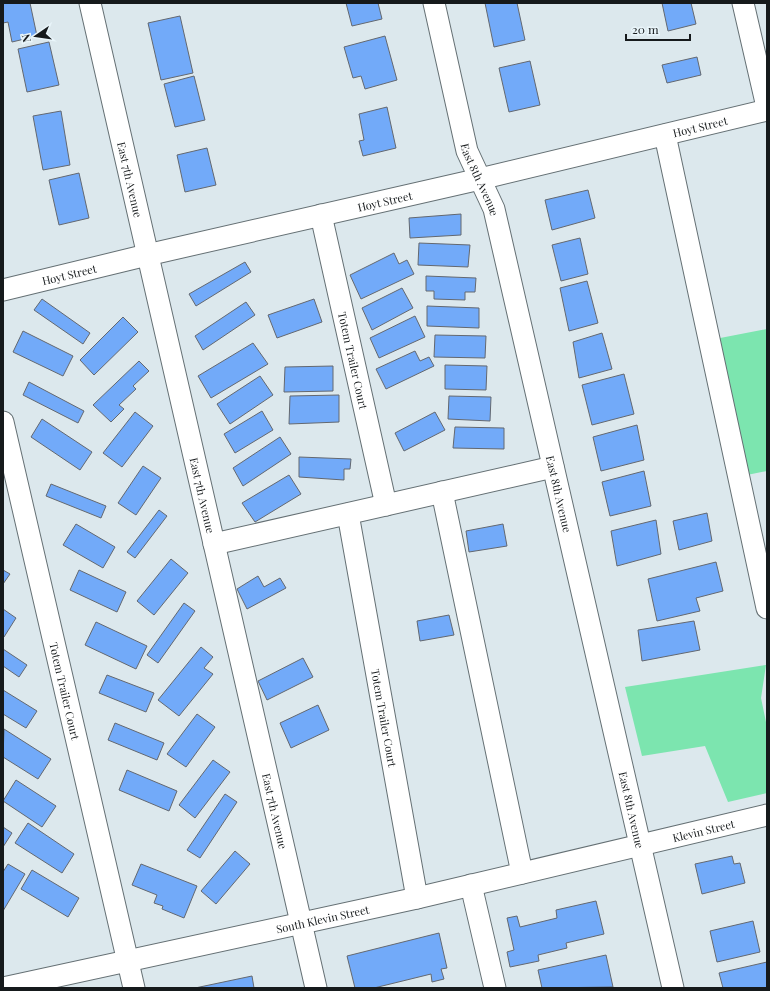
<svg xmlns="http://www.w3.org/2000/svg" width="770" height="991" font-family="'Playfair Display',serif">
	<rect width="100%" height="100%" fill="#dce8ed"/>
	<path fill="#7ce5af" d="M767 329V471L747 475 715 339Z
		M766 665 761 698 767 727V793L728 802 705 746 642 756 625 687Z"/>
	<path fill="#72aaf9" stroke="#636870" d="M3 3H30L37 36 12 42 8 22 3 23Z
		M346 3H378L382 19 352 26Z
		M485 3H517L525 40 494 47Z
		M662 3H691L696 24 668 31Z
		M180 16 193 73 161 80 148 23Z
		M385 36 397 80 365 89 361 76 353 78 344 47Z
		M49 42 59 85 27 92 18 49Z
		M697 57 701 75 667 83 662 65Z
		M530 61 540 105 509 112 499 68Z
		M194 76 205 120 175 127 164 84Z
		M387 107 396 148 363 156 359 141 364 140 359 114Z
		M61 111 70 165 43 170 33 116Z
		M207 148 216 185 185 192 177 155Z
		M79 173 89 218 59 225 49 180Z
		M588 190 595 218 552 230 545 200Z
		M461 214V235L410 238 409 218Z
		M580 238 588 274 561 281 552 245Z
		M419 243 470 245 468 267 418 265Z
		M394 253 399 264 407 260 414 274 361 299 350 275Z
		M245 262 251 272 196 306 189 294Z
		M426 276 476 278 475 292H465V300L434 299V291H426Z
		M587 281 598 323 569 331 560 288Z
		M402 288 413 308 372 330 362 308Z
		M42 299 90 333 83 344 34 310Z
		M314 299 322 322 277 338 268 315Z
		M246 302 255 315 203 350 195 336Z
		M427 306 479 308V328L427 326Z
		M415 316 425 337 379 358 370 338Z
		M123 317 138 332 94 375 80 360Z
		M23 331 73 356 63 376 13 352Z
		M602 333 612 369 579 378 573 342Z
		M435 335 486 336 485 358 434 357Z
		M253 343 268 364 211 398 198 376Z
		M415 351 420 361 429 357 434 366 386 389 376 369Z
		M139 361 149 371 133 386 136 389 119 405 124 409 111 422 93 405Z
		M445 365 487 366 486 390 445 389Z
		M333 366V391L284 392 285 367Z
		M624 374 634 414 592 425 582 385Z
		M260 376 273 395 230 424 217 404Z
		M29 382 84 411 78 423 23 395Z
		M339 395V422L289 424 290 396Z
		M449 396 491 397 490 421 448 419Z
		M262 411 273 430 235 453 224 434Z
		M135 412 153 426 122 467 103 453Z
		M435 412 445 430 404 451 395 433Z
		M42 419 92 452 80 470 31 437Z
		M637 425 644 460 601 471 593 437Z
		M455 427 504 428V449L453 448Z
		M280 437 291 454 243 486 233 468Z
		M299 457 351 459 350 469H344V480L299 477Z
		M143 466 161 478 136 515 118 503Z
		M644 471 651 506 610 516 602 482Z
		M289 475 301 494 255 522 242 503Z
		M51 484 106 506 101 518 46 496Z
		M159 510 167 516 135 558 127 552Z
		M707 513 712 541 679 550 673 521Z
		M656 520 661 554 617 566 611 531Z
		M76 524 115 547 103 568 63 545Z
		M503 524 507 546 469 552 466 531Z
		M171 559 188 573 154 615 137 601Z
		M716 562 723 591 696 598 700 611 657 621 648 579Z
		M3 570 10 574 3 584Z
		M79 570 126 592 117 612 70 590Z
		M258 576 264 587 280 578 286 588 247 609 237 589Z
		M184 603 195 611 158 663 147 655Z
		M3 609 16 618 4 637H3Z
		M449 615 454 635 420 641 417 621Z
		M694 621 700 650 642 661 638 630Z
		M96 622 147 646 136 669 85 645Z
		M201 647 213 657 204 668 213 674 179 716 158 700Z
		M3 649 27 665 19 677 3 666Z
		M303 658 313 677 267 700 258 681Z
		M107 675 154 693 146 712 99 693Z
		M3 690 37 711 26 728 3 714Z
		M318 705 329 730 291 748 280 723Z
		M197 714 215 727 186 767 167 754Z
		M115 723 164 743 157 760 108 740Z
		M4 729 51 759 38 779 3 757Z
		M213 760 230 772 195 818 179 805Z
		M127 770 177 791 169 811 119 790Z
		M16 780 56 806 42 827 3 801Z
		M225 794 237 802 200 858 187 850Z
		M28 823 74 854 62 873 15 843Z
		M3 827 12 833 3 847Z
		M235 851 250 864 216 904 201 891Z
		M732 856 734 864 740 863 745 883 702 894 695 864Z
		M8 864 25 874 3 911V872Z
		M141 864 197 886 184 918 162 909 163 906 154 903 157 895 132 885Z
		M32 870 79 898 68 917 21 889Z
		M596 901 604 934 566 943 567 948 538 955 539 961 510 967 507 952 514 950 507 918 517 916 520 927 557 918 556 910Z
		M753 921 760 952 717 962 710 931Z
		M439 933 447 968 441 969 444 979 432 982 431 974 374 988H355L347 956Z
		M606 955 613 987 542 988 538 970Z
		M767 962V988H723L719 973Z
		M252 976 254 988H195Z"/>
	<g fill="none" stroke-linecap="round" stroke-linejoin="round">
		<g stroke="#657074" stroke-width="23">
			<g id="minor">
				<path id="s1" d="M90 3 316 988"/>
				<path id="s2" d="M434 3 467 151 494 209 673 988"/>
				<path d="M743 3 767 107"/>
				<path d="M665 135 767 608"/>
				<path id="s3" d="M321 215 386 505"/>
				<path id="s4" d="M3 290 147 255 480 179 767 110"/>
				<path id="s5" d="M3 422 134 988"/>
				<path d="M442 492 522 873"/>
				<path id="s6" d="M348 514 417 898"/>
				<path d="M214 544 553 467"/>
				<path d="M471 885 495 988"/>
				<path id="s7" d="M3 988 417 898 767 815"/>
			</g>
		</g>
		<use href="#minor" stroke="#fff" stroke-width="21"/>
	</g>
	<g text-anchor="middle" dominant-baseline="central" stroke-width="3.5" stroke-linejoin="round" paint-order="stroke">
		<g font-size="11" fill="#161a1c" stroke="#e9f5fa">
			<text stroke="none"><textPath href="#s4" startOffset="716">Hoyt Street</textPath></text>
			<text stroke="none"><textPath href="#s1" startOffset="181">East 7th Avenue</textPath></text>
			<text stroke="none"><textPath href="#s2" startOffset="183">East 8th Avenue</textPath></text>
			<text stroke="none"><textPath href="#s4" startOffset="392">Hoyt Street</textPath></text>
			<text stroke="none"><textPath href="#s4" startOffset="68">Hoyt Street</textPath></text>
			<text stroke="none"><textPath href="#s3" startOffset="149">Totem Trailer Court</textPath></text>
			<text stroke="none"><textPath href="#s2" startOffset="508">East 8th Avenue</textPath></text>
			<text stroke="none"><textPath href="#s1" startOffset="505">East 7th Avenue</textPath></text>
			<text stroke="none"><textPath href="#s5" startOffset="276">Totem Trailer Court</textPath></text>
			<text stroke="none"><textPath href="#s6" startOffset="207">Totem Trailer Court</textPath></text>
			<text stroke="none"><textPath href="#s2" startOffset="832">East 8th Avenue</textPath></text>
			<text stroke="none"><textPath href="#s1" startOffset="829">East 7th Avenue</textPath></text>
			<text stroke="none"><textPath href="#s7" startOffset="718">Klevin Street</textPath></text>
			<text stroke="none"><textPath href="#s7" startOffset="327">South Klevin Street</textPath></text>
		</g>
	</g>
	<rect width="770" height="991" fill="none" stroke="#161a1c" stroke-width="8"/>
	<g transform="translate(36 36) rotate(257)" stroke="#e9f5fa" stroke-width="3" paint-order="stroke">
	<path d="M0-3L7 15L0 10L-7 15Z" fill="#161a1c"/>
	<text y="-6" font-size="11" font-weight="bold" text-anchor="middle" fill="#161a1c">N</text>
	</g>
	<path d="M626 34v6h64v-6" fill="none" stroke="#161a1c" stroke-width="2"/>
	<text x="632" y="34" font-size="12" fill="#161a1c" stroke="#e9f5fa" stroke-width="3" paint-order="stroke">20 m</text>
</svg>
